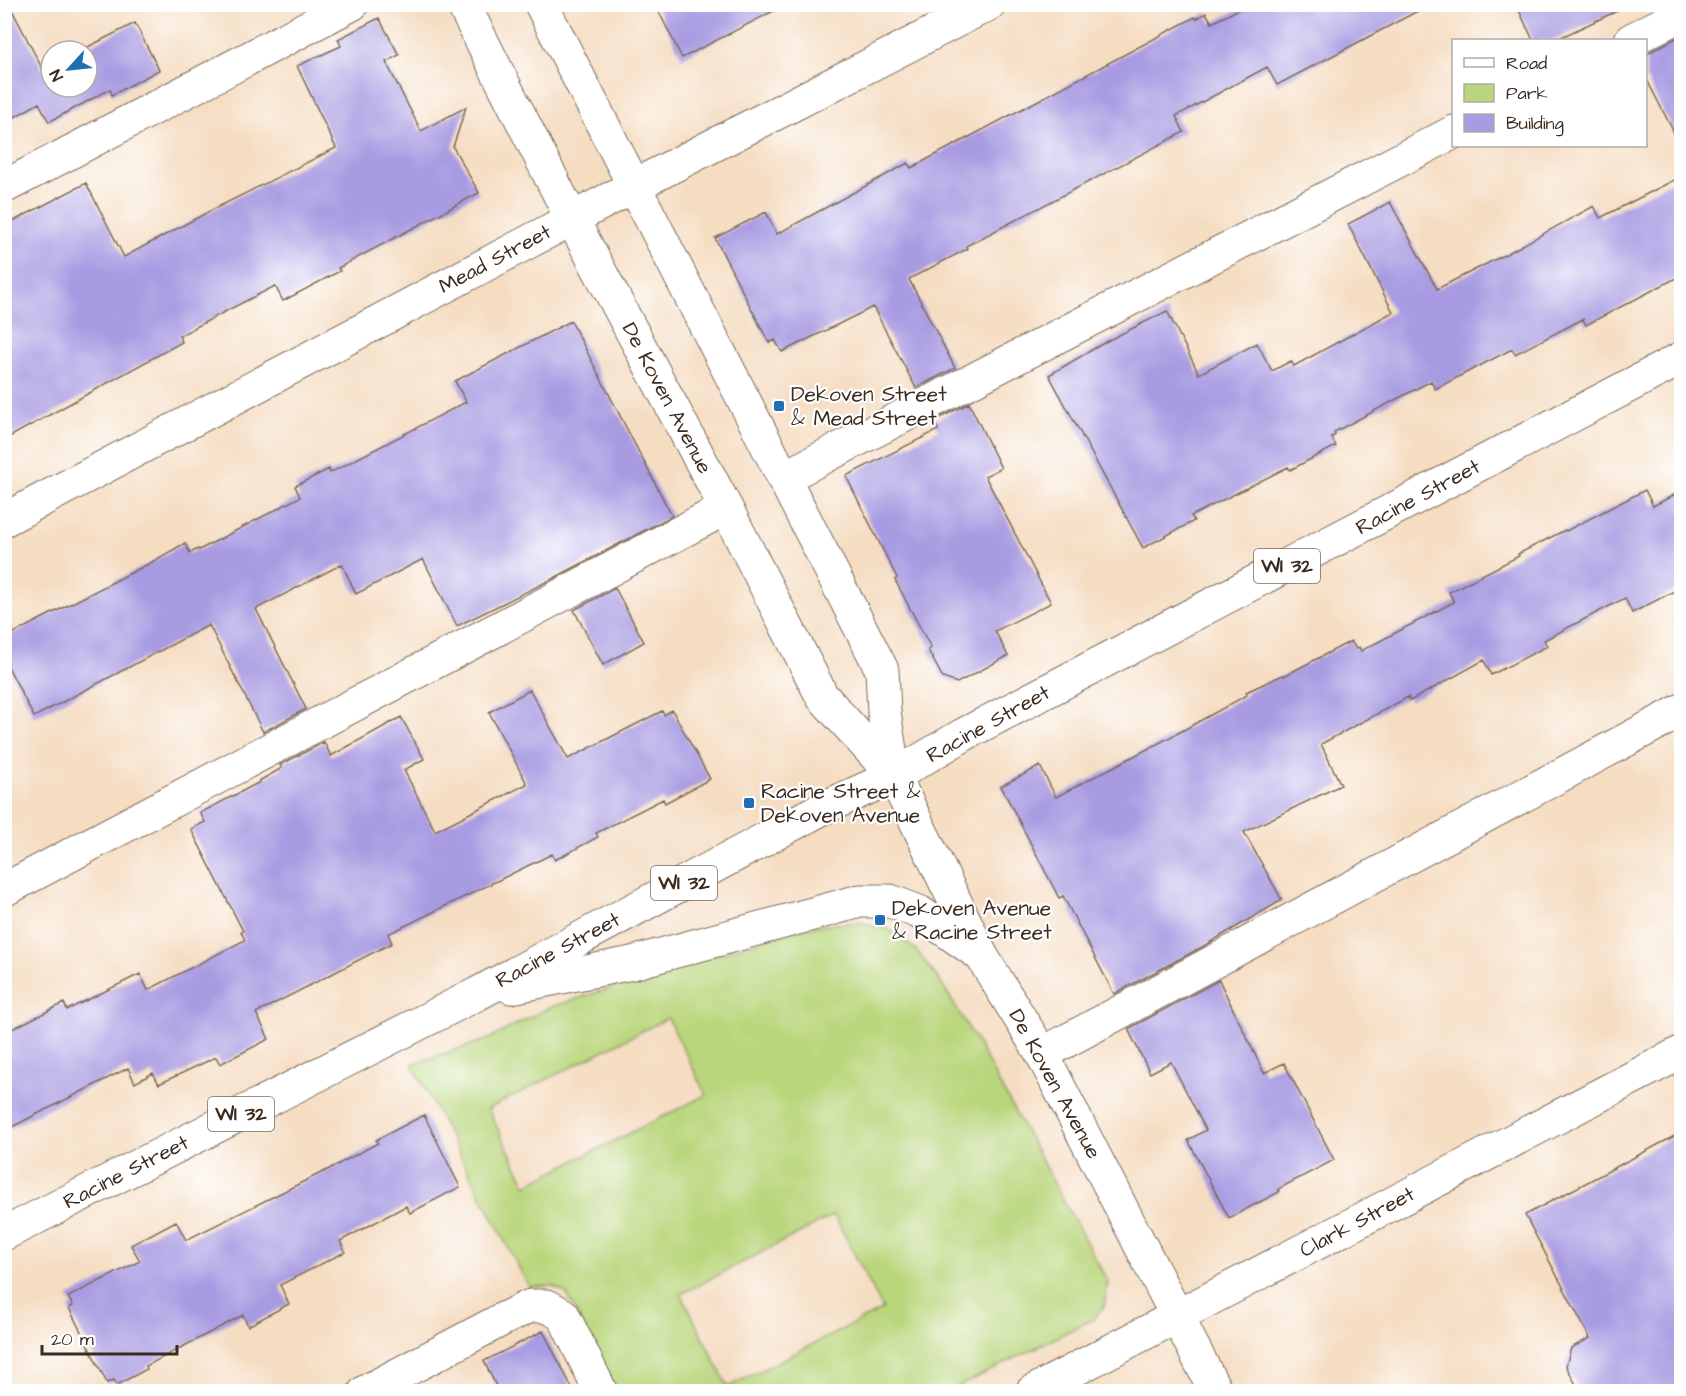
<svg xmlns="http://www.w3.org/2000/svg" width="1686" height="1396" font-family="'Architects Daughter',sans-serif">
	<rect width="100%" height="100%" fill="#fff"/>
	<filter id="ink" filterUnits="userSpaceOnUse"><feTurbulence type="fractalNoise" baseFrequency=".0167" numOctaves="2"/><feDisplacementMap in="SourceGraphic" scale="12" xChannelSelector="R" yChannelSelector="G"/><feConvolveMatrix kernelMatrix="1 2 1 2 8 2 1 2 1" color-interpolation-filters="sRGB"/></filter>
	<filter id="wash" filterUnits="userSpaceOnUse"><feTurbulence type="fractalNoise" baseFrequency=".008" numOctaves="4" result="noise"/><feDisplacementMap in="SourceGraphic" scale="24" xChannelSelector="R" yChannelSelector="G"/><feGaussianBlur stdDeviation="1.35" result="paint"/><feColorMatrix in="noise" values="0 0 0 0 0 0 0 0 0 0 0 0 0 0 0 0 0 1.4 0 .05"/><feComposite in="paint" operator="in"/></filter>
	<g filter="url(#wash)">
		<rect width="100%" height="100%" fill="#f5ddc2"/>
		<path fill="#b9d67c" stroke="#7a804d" stroke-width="1.5" fill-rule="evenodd" d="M859 922 888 929 915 949 940 981 974 1037 1108 1282 1104 1307 1093 1319 950 1391H616L567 1294 553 1286 529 1287 412 1064 489 1039 548 1008 804 927ZM668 1018 706 1095 526 1185 488 1109ZM834 1215 883 1309 728 1387 681 1294Z"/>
		<g id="blocks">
			<path fill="#a89be2" d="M4 4H9L43 70 51 66V87H87V51H80L135 23 159 70 112 95 110 89 49 122 39 103 4 123Z
				M655 4H787L682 58Z
				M1249 4H1431L1277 85 1267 67 1176 116 1184 132 966 246 967 249 909 279 955 368 916 388 873 307 782 352 775 340 769 343 715 238 766 212 777 234 908 163 911 168 1195 17 1196 19 1206 13 1212 23Z
				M1516 4H1632L1555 40H1533Z
				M379 18 399 55 386 62 421 131 466 107 453 147 479 193 338 268 340 271 283 301 275 286 228 310 179 336 182 342 4 440V226L86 183 124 257 208 212 336 148 297 66 341 46 338 39Z
				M1682 35V148L1646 78V54Z
				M1682 176V275L1586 325 1583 319 1515 354 1512 349 1435 389 1431 381 1334 432 1335 435 1331 437 1336 446 1290 470 1288 467 1191 516 1194 521 1143 548 1049 375 1107 341 1167 311 1199 374 1257 343 1272 371 1291 361 1294 366 1393 312 1348 224 1390 202 1437 289 1506 254 1594 206 1600 218Z
				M571 321 672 516 556 577 457 626 423 559 356 594 342 564 256 609 306 709 263 732 209 625 34 717 4 659V638L152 562 185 543 190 553 198 549 199 550 300 497 295 486 329 469 330 473 466 402 455 381Z
				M969 403 1001 468 985 476 1051 603 995 631 1008 656 957 683 943 678 928 650 931 648 895 580 897 578 846 476 938 430 934 421Z
				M1645 490 1653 506 1682 491V587L1632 613 1625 598 1544 640 1547 646 1491 675 1484 660 1410 701 1408 697 1321 744 1341 785 1244 832 1282 900 1202 947 1114 994 1063 896 1059 898 1001 786 1040 766 1056 797 1178 733 1247 695 1246 692 1283 675 1284 676 1351 641 1356 649 1359 647 1361 651 1454 602 1449 592 1519 556 1518 554 1565 530 1566 531Z
				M615 588 644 642 603 665 574 610Z
				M530 690 568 759 662 711 664 715 672 710 710 779 665 803 663 799 596 833 598 837 555 860 552 854 388 934 392 943 256 1013 269 1039 220 1064 216 1057 159 1084 153 1073 135 1083 128 1068 4 1131V1033L64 1003 67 1010 140 974 148 990 245 940 241 932 243 931 191 829 205 822 200 813 260 782 259 781 282 768 280 765 324 742 331 756 401 717 424 759 404 770 435 831 527 784 489 712Z
				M1219 980 1264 1073 1284 1063 1334 1160 1278 1189 1279 1192 1229 1218 1188 1140 1206 1130 1171 1062 1150 1073 1128 1029Z
				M424 1115 460 1187 410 1213 406 1206 340 1241 345 1252 280 1285 289 1304 248 1326 243 1315 146 1366 147 1369 117 1385 114 1380 107 1383 69 1308 73 1306 68 1297 140 1261 131 1245 176 1221 186 1240 331 1168 378 1143 376 1140Z
				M1682 1132V1392H1580L1566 1366 1571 1348 1590 1338 1525 1215Z
				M543 1331 574 1392H499L484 1361Z"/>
		</g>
	</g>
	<g filter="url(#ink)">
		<use href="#blocks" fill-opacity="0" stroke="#7c6957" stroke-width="1.5"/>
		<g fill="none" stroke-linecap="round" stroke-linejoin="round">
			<g stroke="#7c6957" stroke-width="35">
				<path id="minor" d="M463 4 572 219 726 508 822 696 894 776
					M541 4 882 670 884 712 894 776 981 955 1042 1054 1216 1392
					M1631 40 1682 14
					M4 187 352 4
					M783 478 1454 132
					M4 520 634 186 989 4
					M4 890 726 508
					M1042 1054 1682 710
					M365 1392 503 1319 530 1306H547L563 1315 601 1392
					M1032 1392 1682 1052"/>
			</g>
			<g stroke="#7c6957" stroke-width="35">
				<path id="major" d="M511 987 632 963 860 901H890L919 912 981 955
					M4 1234 477 994 819 810 894 776 963 735 1682 358"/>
			</g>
			<use href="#minor" stroke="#fff" stroke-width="33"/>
			<use href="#major" stroke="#fff" stroke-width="33"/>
		</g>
	</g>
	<g fill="#1f6fb2" stroke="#fff" stroke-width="2">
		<rect x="773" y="400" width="12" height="12" rx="3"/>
		<rect x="743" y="797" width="12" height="12" rx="3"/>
		<rect x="874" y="914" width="12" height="12" rx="3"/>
	</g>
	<g text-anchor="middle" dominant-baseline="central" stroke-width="4.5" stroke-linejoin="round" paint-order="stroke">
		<g fill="#fff" stroke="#766a62" stroke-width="1.5">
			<rect x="1254" y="549" width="66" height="34" rx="4.5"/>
			<rect x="651" y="866" width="66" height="34" rx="4.5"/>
			<rect x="208" y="1097" width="66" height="34" rx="4.5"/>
		</g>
		<g font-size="20" font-weight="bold" fill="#3b2a1e">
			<text x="1287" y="566">WI 32</text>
			<text x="684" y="883">WI 32</text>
			<text x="241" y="1114">WI 32</text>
		</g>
		<g font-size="21" fill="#3b2a1e" stroke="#fff">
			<text transform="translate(495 259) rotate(-28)">Mead Street</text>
			<text transform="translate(667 398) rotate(62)">De Koven Avenue</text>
			<text transform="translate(1418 497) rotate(-28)">Racine Street</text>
			<text transform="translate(988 724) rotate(-29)">Racine Street</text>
			<text transform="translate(558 950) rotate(-28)">Racine Street</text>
			<text transform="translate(1055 1084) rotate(61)">De Koven Avenue</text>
			<text transform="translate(126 1172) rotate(-27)">Racine Street</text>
			<text transform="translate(1357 1222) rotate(-28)">Clark Street</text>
		</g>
		<g font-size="21" fill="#3b2a1e" stroke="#fff" text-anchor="start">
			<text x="791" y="394">Dekoven Street<tspan x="791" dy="24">&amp; Mead Street</tspan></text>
			<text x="761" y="791">Racine Street &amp;<tspan x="761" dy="24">Dekoven Avenue</tspan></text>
			<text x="892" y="908">Dekoven Avenue<tspan x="892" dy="24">&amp; Racine Street</tspan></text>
		</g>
	</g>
	<rect width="1686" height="1396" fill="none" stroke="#fff" stroke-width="24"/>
	<rect x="1452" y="39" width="195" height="108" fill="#ffffff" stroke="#b1aaa5" stroke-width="1.5"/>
	<rect x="1464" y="58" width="30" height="9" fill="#ffffff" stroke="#b1aaa5" stroke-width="1.5"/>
	<text x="1506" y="69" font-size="18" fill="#3b2a1e">Road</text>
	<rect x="1464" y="84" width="30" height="18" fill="#b9d67c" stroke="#b1aaa5" stroke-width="1.5"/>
	<text x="1506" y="99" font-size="18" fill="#3b2a1e">Park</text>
	<rect x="1464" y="114" width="30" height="18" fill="#a89be2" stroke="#b1aaa5" stroke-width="1.5"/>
	<text x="1506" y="129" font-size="18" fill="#3b2a1e">Building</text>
	<g transform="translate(69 69) rotate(243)"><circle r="28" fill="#ffffff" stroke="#b1aaa5" stroke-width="1.5"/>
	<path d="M0-4.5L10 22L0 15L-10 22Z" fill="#1f6fb2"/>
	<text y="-9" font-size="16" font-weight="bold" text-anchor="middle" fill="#3b2a1e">N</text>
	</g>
	<path d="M42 1345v9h135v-9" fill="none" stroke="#3b2a1e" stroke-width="3"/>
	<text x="51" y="1345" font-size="18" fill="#3b2a1e" stroke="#ffffff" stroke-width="4.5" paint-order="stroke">20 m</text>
</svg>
